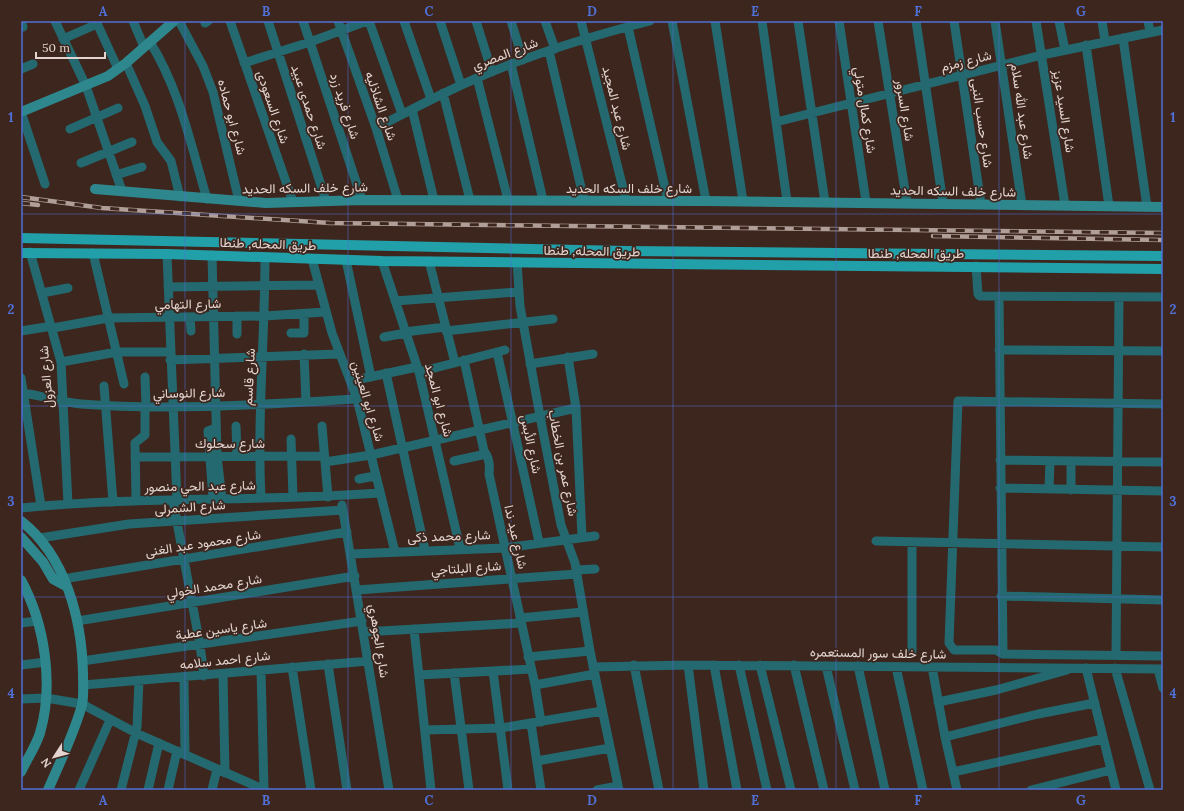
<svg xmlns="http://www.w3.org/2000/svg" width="1184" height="811" font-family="Lora,Vazirmatn,serif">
	<rect width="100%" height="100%" fill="#3d261e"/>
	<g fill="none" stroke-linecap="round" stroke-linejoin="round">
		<path stroke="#24696f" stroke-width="9" d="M21 21 23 27
			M55 21 86 86 122 191
			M96 21 118 69
			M133 21 144 47
			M179 21 203 66 213 92 239 201
			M230 21 293 202
			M268 21 326 201
			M303 21 362 200
			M338 21 376 128 398 200
			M369 21 402 114
			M404 21 431 99
			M440 21 461 85
			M476 21 492 72
			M511 21 523 60
			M545 21 555 49
			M581 21 626 200
			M672 21 706 201
			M715 21 743 201
			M762 21 787 201
			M798 21 825 202
			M839 21 866 202
			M878 21 907 203
			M916 21 943 203
			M954 21 981 204
			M995 21 1022 205
			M1036 21 1065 205
			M1059 21 1065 50
			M1102 21 1105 41
			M1148 21 1150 32
			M205 23 208 21
			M628 27 668 201
			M1123 38 1147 207
			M63 39 97 24
			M150 42C180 90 191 146 207 199
			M1086 45 1109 206
			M549 51 584 200
			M126 63 145 106 157 142 171 161 180 197
			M244 63 310 42 367 21
			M511 64 543 200
			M21 69 33 64
			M477 78 508 200
			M443 93 470 200
			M412 109 434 200
			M21 112 45 184
			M776 122 1042 55 1163 30
			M376 128C409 111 442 93 477 78 532 54 591 36 650 21
			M70 129 118 108
			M81 163 132 142
			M116 175 142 167
			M30 252 61 362 68 504
			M93 253 124 384
			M167 254 177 501
			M212 255 217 456 222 499
			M312 259 332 333 357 399 395 552
			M346 260 371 377
			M382 261 419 372 460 548
			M429 261 455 363
			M517 262 520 306 540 416 561 525 575 563 590 651 619 790
			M976 266 978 294 980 296 1163 297
			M168 287 318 285
			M42 293 68 288
			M999 296 1003 654
			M395 301 518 292
			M237 316V334
			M190 317 191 331
			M53 328 108 318 265 316 325 312
			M21 331 52 326
			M446 331 553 319
			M405 332 445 327
			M291 333H304V314
			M384 337 406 333
			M999 350 1163 351
			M497 352 539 542
			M304 354 306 402
			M568 357 576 408 582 537
			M170 360 339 354
			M464 360 484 451C489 457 490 466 489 474L535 685 541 722
			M61 362 117 352H170
			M530 364 593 354
			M419 372 505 350
			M386 373 425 550
			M145 377 146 406
			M21 378 41 506
			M351 381 417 367
			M104 386 113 502
			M21 393C41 395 60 402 81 404 172 411 265 404 357 399
			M1163 404 958 401 949 643 954 650H996L1003 654 1163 656
			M236 426 237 456
			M322 426 328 497
			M291 439 293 497
			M135 457 324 456
			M1000 460 1163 462
			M454 461 486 454
			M325 462 371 455 576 408
			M359 479 375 476
			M1000 488 1163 491
			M1049 489 1050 461
			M1071 490V461
			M261 498C257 417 265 337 265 257
			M213 499 208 431 216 428
			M136 501 135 443 145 435V406
			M173 501 200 645 204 676
			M342 505 389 790
			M21 508C140 496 260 502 379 493
			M40 538 129 524 343 510
			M876 541 1163 547
			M351 554 504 548 595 536
			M576 570 595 569
			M63 579 347 532
			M357 590 577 574
			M1001 596 1163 600
			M520 618 583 612
			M77 621 355 576
			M21 623 37 621
			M414 629 431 790
			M364 632 521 623
			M912 652V542
			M1116 655 1119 297
			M528 657 590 651
			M82 661 362 621
			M328 664 347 790
			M21 665 46 662
			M634 665 659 790
			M688 665 704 790
			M714 665 737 790
			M739 665 767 790
			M760 665 791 790
			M794 665 824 790
			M826 666 855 790
			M858 666 885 790
			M292 667 311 790
			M593 667 688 665 1163 669
			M896 667 923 790
			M932 667 945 737 957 790
			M1086 668 1116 790
			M1115 668 1150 790
			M1158 669 1163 688
			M261 670 264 790
			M493 671 508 790
			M454 673 469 790
			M223 674 225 773
			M419 675 531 669
			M184 678 185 755
			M83 685 369 661
			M535 685 595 674
			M21 699 46 698 82 704 136 733 265 790
			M938 702 996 690 1067 670
			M531 723 541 790
			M425 730 501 728 602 711
			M945 737 1038 714 1095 703
			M537 761 610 748
			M953 772 1103 739
			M79 790 110 720
			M121 790 137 727 139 680
			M148 790 159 743
			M168 790 177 751
			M212 790 217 769
			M597 790 618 786
			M1031 790 1111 770"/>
		<path stroke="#2f878e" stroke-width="10" d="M21 112 108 76 126 63 174 21
			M95 189 266 203 362 200 706 201 1163 207
			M21 521C66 556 82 620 83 674 83 684 84 695 82 705 74 734 60 762 48 790
			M21 537 43 562 53 579 66 586
			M21 580C45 624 54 685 40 733 36 746 27 759 21 772"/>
		<path stroke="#22a0a9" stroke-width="10" d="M21 238 626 251 1163 256
			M21 253 167 254 382 261 1163 269"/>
		<g stroke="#b09e98" stroke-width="4.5">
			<path id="rail" d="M21 197 102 208 330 223 1163 233
				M21 203 38 205
				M933 236 1163 240"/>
		</g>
		<use href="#rail" stroke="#3d261e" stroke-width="3" stroke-dasharray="9" stroke-linecap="butt"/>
	</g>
	<path fill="none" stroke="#4f70d6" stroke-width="1" stroke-opacity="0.55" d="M185 21V790M348 21V790M511 21V790M673 21V790M836 21V790M999 21V790M21 214H1163M21 406H1163M21 597H1163"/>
	<g text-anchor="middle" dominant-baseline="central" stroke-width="3.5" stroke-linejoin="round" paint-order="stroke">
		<g font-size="13" fill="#e4d5d0" stroke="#3d261e">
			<text transform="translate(505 54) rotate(-21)">شارع المصري</text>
			<text transform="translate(966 61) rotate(-14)">شارع زمزم</text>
			<text transform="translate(345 106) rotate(72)">شارع فريد زرد</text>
			<text transform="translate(381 106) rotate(71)">شارع الشاذليه</text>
			<text transform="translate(273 107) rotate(71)">شارع السعودى</text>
			<text transform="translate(309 107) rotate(72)">شارع حمدى عبيد</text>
			<text transform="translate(617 108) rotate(76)">شارع عبد المجيد</text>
			<text transform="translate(865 110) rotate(81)">شارع كمال متولي</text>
			<text transform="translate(905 110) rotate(81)">شارع السرور</text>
			<text transform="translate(1022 111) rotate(82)">شارع عبد الله سلام</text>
			<text transform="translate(1064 111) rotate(81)">شارع السيد عزيز</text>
			<text transform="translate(232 117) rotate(75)">شارع ابو حماده</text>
			<text transform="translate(982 123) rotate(82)">شارع حسب النبى</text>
			<text transform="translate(305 188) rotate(-1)">شارع خلف السكه الحديد</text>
			<text x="629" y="188">شارع خلف السكه الحديد</text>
			<text transform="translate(953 191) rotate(1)">شارع خلف السكه الحديد</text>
			<text transform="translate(268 244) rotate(2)">طريق المحله, طنطا</text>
			<text transform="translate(592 251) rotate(1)">طريق المحله, طنطا</text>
			<text x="916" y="253">طريق المحله, طنطا</text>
			<text transform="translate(188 304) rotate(-1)">شارع التهامي</text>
			<text transform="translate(46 377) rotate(-95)">شارع العزول</text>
			<text transform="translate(249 377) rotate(-87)">شارع قاسم</text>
			<text transform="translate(189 393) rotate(-1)">شارع النوساني</text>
			<text transform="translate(439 400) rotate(75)">شارع ابو المجد</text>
			<text transform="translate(368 401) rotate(73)">شارع ابو العينين</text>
			<text x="230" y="443">شارع سحلوك</text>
			<text transform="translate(531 444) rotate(78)">شارع الأبس</text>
			<text transform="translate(563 463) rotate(79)">شارع عمر بن الخطاب</text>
			<text transform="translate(200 486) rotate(-1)">شارع عبد الحي منصور</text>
			<text transform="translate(190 507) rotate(-4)">شارع الشمرلى</text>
			<text transform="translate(449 536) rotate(-2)">شارع محمد ذكى</text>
			<text transform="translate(516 537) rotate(77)">شارع عيد ندا</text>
			<text transform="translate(203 543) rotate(-9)">شارع محمود عبد الغنى</text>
			<text transform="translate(466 568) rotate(-4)">شارع البلتاجي</text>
			<text transform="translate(214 586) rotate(-9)">شارع محمد الخولي</text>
			<text transform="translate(221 629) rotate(-8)">شارع ياسين عطية</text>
			<text transform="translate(379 641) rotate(81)">شارع الجوهري</text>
			<text transform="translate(878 653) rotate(1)">شارع خلف سور المستعمره</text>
			<text transform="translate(225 660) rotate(-6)">شارع احمد سلامه</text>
		</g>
	</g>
	<rect width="1184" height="811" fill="none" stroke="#3d261e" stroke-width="44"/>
	<g transform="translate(54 757) rotate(234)" stroke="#3d261e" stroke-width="3" paint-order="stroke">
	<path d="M0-3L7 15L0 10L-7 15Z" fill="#e4d5d0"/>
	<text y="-6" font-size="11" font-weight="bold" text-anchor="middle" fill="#e4d5d0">N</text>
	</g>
	<path d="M36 52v6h69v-6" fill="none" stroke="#e4d5d0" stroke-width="2"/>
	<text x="42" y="52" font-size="12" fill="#e4d5d0" stroke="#3d261e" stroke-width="3" paint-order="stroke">50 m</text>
	<rect x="22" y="22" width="1140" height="767" fill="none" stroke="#4f70d6" stroke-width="1.5"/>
	<g font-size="13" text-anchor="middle" font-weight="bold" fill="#4f70d6">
		<text x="103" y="16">A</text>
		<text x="266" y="16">B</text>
		<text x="429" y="16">C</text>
		<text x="592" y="16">D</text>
		<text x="755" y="16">E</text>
		<text x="918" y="16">F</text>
		<text x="1081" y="16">G</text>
		<text x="11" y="122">1</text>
		<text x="1173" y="122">1</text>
		<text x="11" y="314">2</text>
		<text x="1173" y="314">2</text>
		<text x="11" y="506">3</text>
		<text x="1173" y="506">3</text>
		<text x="11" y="698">4</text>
		<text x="1173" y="698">4</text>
		<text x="103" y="805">A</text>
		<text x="266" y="805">B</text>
		<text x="429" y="805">C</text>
		<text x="592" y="805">D</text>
		<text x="755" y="805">E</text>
		<text x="918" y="805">F</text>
		<text x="1081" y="805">G</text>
	</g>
</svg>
